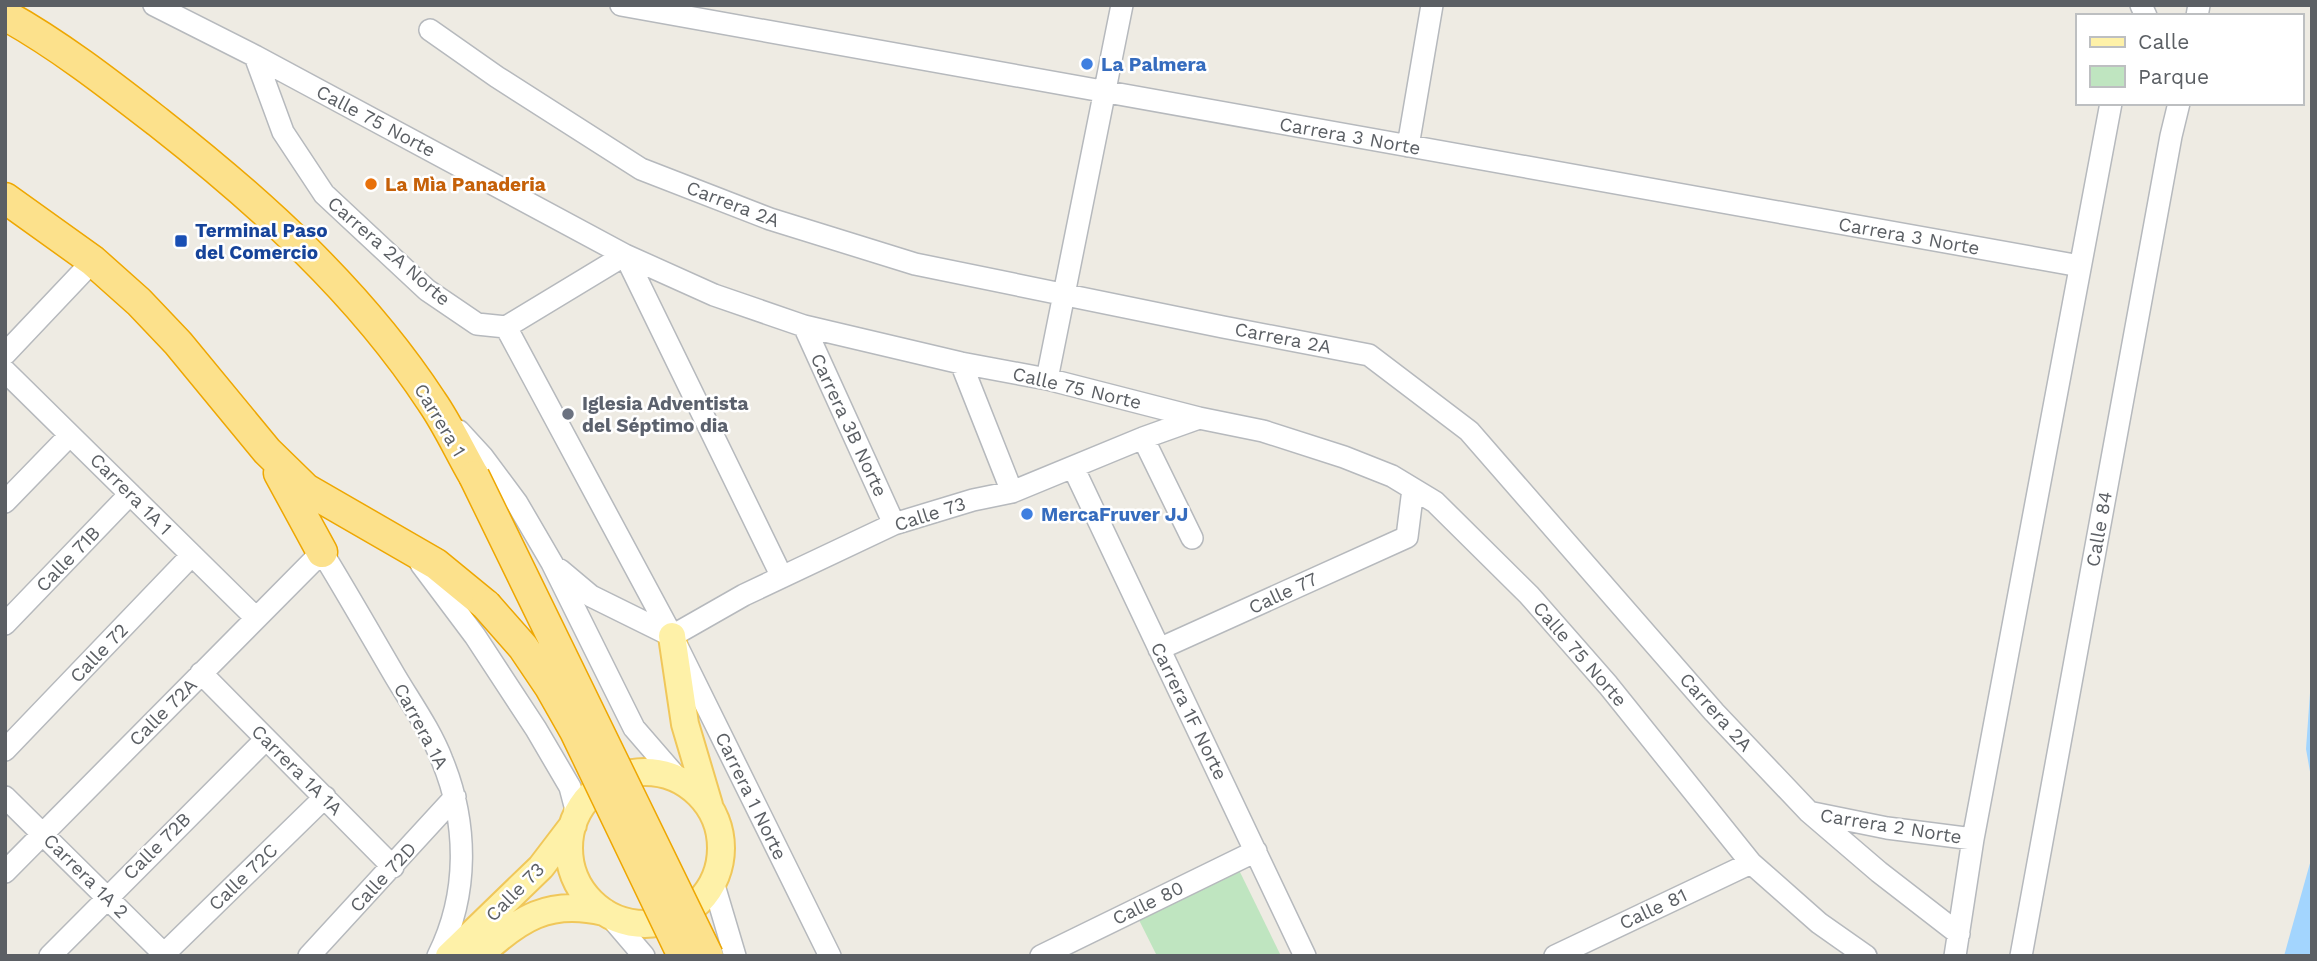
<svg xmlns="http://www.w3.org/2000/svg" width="2317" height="961" font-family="'Work Sans',sans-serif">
	<rect width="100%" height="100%" fill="#eeebe3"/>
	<path fill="#bfe5c0" d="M1239 870 1281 956H1157L1139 920Z"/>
	<path fill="#a3d5fe" d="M2312 665V783L2306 749Z
		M2312 856V956H2284Z"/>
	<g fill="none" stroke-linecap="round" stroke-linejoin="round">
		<g stroke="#b6b9bd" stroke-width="24">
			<path id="minor" d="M154 5 255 56 625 255 714 295 804 326 961 363 1047 379 1199 418 1263 431 1344 457 1392 476 1435 502 1529 595 1608 685 1751 863 1819 923 1866 956
				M621 5 2080 266
				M2141 5 2146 16
				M2197 16 2199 5
				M430 30 497 77 641 169 770 219 915 264 1223 327 1369 355 1469 431 1714 712 1809 812 1879 872 1959 934
				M255 56 283 132 324 194 427 290 477 324 506 327
				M1408 146 1432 5
				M804 326 894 524
				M506 327 672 636 830 956
				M506 327 625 255 782 577
				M5 354 93 261
				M961 363 1012 492
				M5 371 256 618
				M1047 379 1122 5
				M459 431 482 456 517 503 552 563 634 728 679 780
				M1143 438 1192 538
				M1073 467 1305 956
				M5 502 70 435
				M421 564 475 636 536 729 570 787 575 806V819
				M560 570 591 596 672 636
				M5 624 130 494
				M672 636 744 595 894 524 973 500 1012 492 1143 438 1199 418
				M1159 649 1407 537 1413 489
				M201 673 393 867
				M5 750 192 555
				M5 797 166 956
				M1813 813 1887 828 1973 839
				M5 872 322 552C347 593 371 635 395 676 411 703 431 731 442 760 468 823 469 894 438 956
				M713 882 735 956
				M608 914 644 956
				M50 956 266 739
				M162 956 325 797
				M309 956 455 797
				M1041 956 1256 851
				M1555 956 1751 863
				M1955 956 1973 839 2111 103
				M2021 956 2171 136 2179 103"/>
		</g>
		<g stroke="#f0c75a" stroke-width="30">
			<path id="major" d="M672 636 685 724 709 805
				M569 848a76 76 0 1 1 152 0a76 76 0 1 1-152 0Z
				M449 956 541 867 573 825
				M479 956C519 918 549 899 604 912"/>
		</g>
		<g stroke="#eea702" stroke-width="33">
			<path id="highway" d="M5 15C59 45 109 84 158 122 260 202 360 292 432 402 448 425 460 452 474 476
				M5 198 93 261 139 302 178 343 267 451 306 489 436 564 486 605
				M279 473 322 552"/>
		</g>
		<use href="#minor" stroke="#fff" stroke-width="21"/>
		<use href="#major" stroke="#fef1a8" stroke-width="26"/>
		<use href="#highway" stroke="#fce18c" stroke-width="30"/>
		<g stroke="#eea702" stroke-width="33" stroke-linecap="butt">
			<path id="highway-bridge" d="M474 476 708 956
				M486 605 523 647 550 687 575 731 683 956"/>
		</g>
		<use href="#highway-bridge" stroke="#fce18c" stroke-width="30"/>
	</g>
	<g fill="#3f7fe0" stroke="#fff" stroke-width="2.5">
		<circle cx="1087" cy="64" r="7"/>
		<circle cx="1027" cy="514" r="7"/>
	</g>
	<circle fill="#e8710a" stroke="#fff" stroke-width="2.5" cx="371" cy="184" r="7"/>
	<rect fill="#1a4fb4" stroke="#fff" stroke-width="2.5" x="174" y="234" width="14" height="14" rx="3.5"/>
	<circle fill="#6b7280" stroke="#fff" stroke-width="2.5" cx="568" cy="414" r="7"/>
	<g text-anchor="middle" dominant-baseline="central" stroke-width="5" stroke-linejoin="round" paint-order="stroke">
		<g font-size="19" font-weight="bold" fill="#366cbe" stroke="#fff" text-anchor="start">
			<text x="1101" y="64">La Palmera</text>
			<text x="1041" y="514">MercaFruver JJ</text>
		</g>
		<g font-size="19" fill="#5b5f64" stroke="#fff">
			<text transform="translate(376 121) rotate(28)">Calle 75 Norte</text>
			<text transform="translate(1350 136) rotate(10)">Carrera 3 Norte</text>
			<text transform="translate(733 204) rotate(21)">Carrera 2A</text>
			<text transform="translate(1909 236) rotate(10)">Carrera 3 Norte</text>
			<text transform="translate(389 251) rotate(41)">Carrera 2A Norte</text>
			<text transform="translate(1283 338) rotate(11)">Carrera 2A</text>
			<text transform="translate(1077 388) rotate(13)">Calle 75 Norte</text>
			<text transform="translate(440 420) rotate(59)">Carrera 1</text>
			<text transform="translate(849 425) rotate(65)">Carrera 3B Norte</text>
			<text transform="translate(131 494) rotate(45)">Carrera 1A 1</text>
			<text transform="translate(930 514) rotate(-18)">Calle 73</text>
			<text transform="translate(2099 529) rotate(-80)">Calle 84</text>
			<text transform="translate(68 559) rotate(-46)">Calle 71B</text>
			<text transform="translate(1283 593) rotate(-25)">Calle 77</text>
			<text transform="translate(99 653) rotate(-46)">Calle 72</text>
			<text transform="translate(1580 654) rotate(49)">Calle 75 Norte</text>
			<text transform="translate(1189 711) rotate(64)">Carrera 1F Norte</text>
			<text transform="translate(163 712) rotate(-45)">Calle 72A</text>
			<text transform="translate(1716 712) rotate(48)">Carrera 2A</text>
			<text transform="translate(421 726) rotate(62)">Carrera 1A</text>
			<text transform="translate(297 770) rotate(45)">Carrera 1A 1A</text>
			<text transform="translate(751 796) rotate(64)">Carrera 1 Norte</text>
			<text transform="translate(1891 826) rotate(9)">Carrera 2 Norte</text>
			<text transform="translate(157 846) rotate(-45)">Calle 72B</text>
			<text transform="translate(86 876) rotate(45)">Carrera 1A 2</text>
			<text transform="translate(243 877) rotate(-44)">Calle 72C</text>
			<text transform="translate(383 877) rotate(-47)">Calle 72D</text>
			<text transform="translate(515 892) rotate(-45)">Calle 73</text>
			<text transform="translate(1148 903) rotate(-26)">Calle 80</text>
			<text transform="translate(1653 909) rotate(-25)">Calle 81</text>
		</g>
		<g font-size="19" font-weight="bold" fill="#c56008" stroke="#fff" text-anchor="start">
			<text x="385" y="184">La Mìa Panaderia</text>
		</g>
		<g font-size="19" font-weight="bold" fill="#164399" stroke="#fff" text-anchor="start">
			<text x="195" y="230">Terminal Paso<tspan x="195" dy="22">del Comercio</tspan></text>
		</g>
		<g font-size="19" font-weight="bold" fill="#5b616d" stroke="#fff" text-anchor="start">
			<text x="582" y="403">Iglesia Adventista<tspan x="582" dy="22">del Séptimo dia</tspan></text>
		</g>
	</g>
	<rect width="2317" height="961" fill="none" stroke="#5b5f64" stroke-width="14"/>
	<rect x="2076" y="14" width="228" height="91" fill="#ffffff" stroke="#bdbfc1" stroke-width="2"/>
	<rect x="2090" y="37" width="35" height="10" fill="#fef1a8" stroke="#bdbfc1" stroke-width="2"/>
	<text x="2138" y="49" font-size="21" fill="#5b5f64">Calle</text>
	<rect x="2090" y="66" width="35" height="21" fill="#bfe5c0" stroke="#bdbfc1" stroke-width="2"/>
	<text x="2138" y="84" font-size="21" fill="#5b5f64">Parque</text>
</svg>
